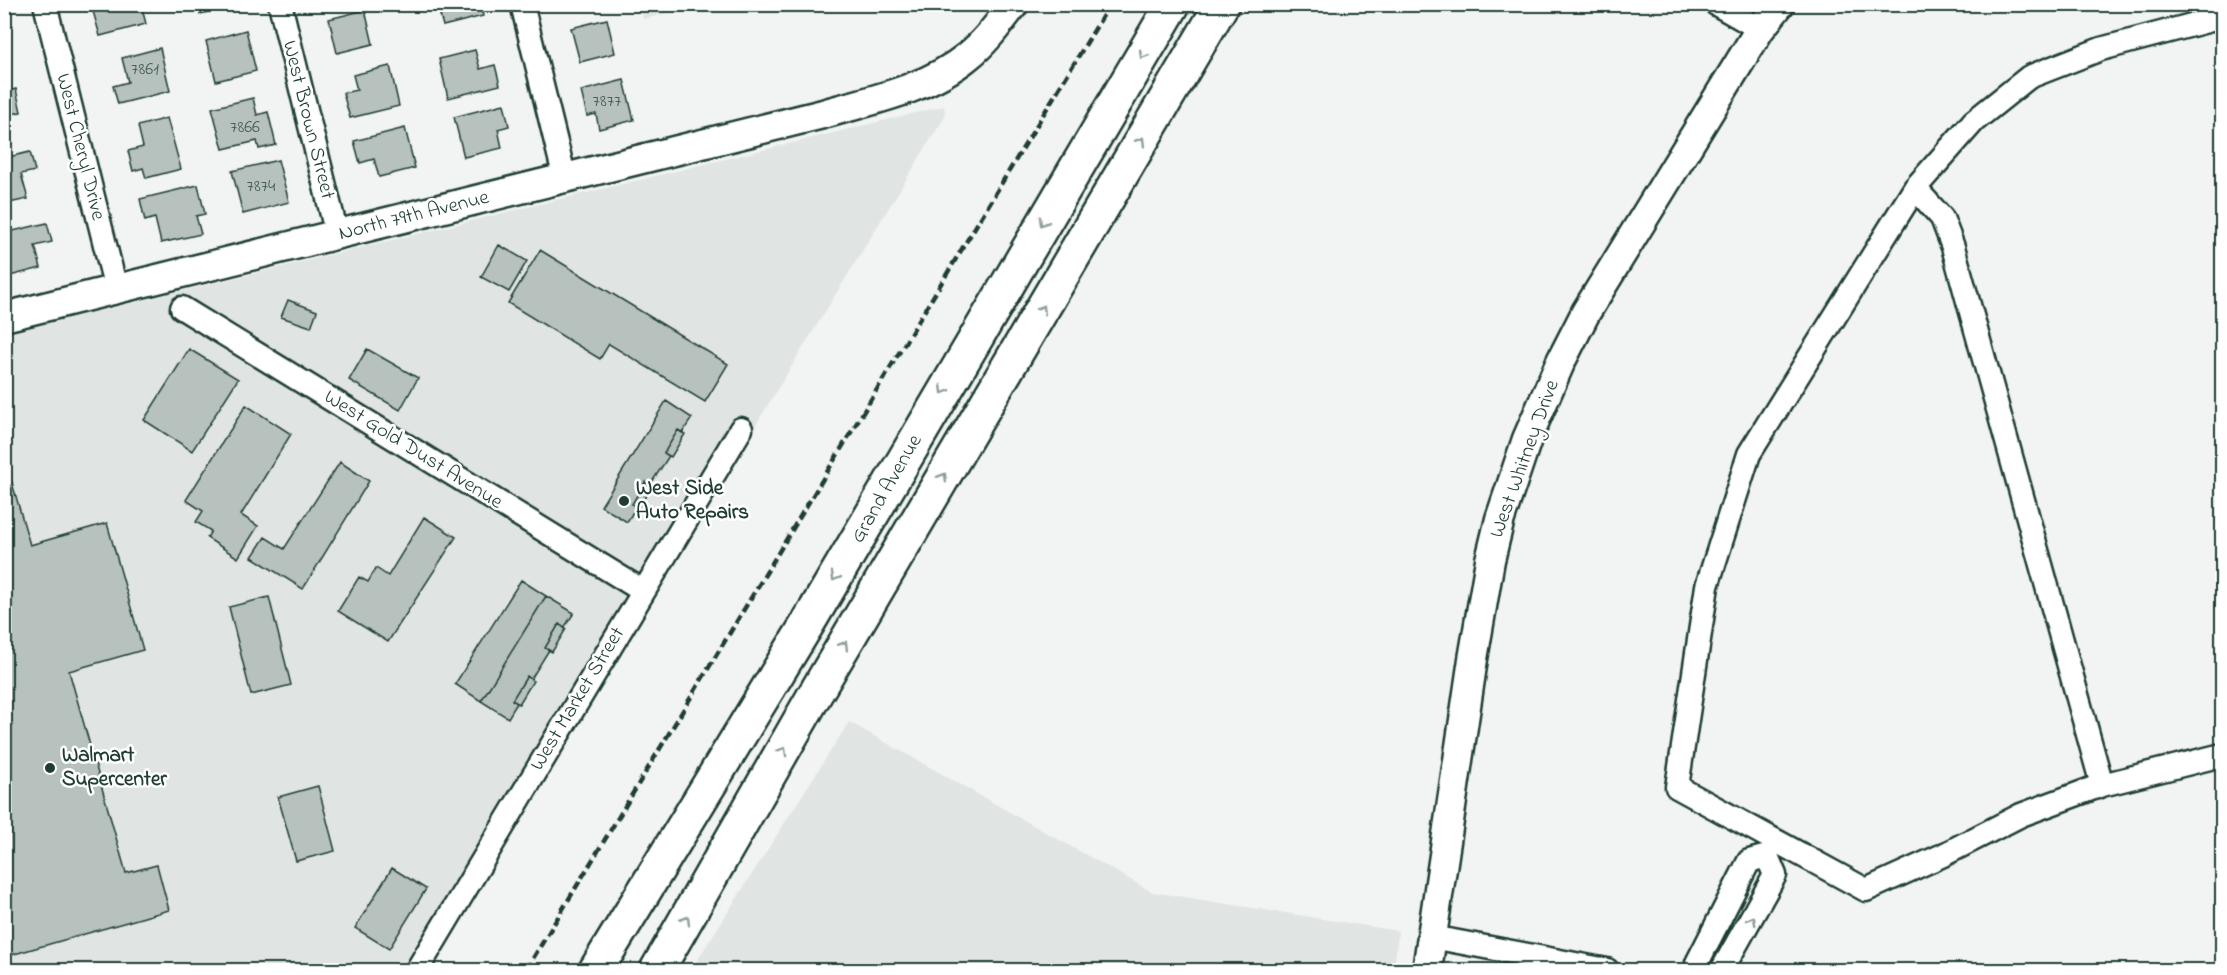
<svg xmlns="http://www.w3.org/2000/svg" width="2227" height="975" font-family="'Indie Flower',sans-serif">
	<rect width="100%" height="100%" fill="#f2f3f3"/>
	<filter id="ink" filterUnits="userSpaceOnUse"><feTurbulence type="fractalNoise" baseFrequency=".0167" numOctaves="2"/><feDisplacementMap in="SourceGraphic" scale="12" xChannelSelector="R" yChannelSelector="G"/><feConvolveMatrix kernelMatrix="1 2 1 2 8 2 1 2 1" color-interpolation-filters="sRGB"/></filter>
	<g filter="url(#ink)">
		<path fill="#e0e4e3" d="M640 4H701V5L643 19Z
			M944 106 945 116 750 434 431 970H5V334Z
			M849 722 1152 892 1398 931 1394 970H691Z"/>
		<path fill="#b7c1bd" stroke="#1f3d34" stroke-width="1.5" d="M107 4H141L146 24 100 36 93 11 108 7Z
			M197 4H240L200 14Z
			M437 4H480L483 16 443 26Z
			M365 10 373 44 337 53 329 19Z
			M607 19 615 53 580 62 571 28Z
			M246 30 256 71 216 81 206 41Z
			M160 48 170 91 118 104 113 86 128 82 122 58Z
			M475 50 480 69 495 65 500 85 448 98 439 59Z
			M390 66 399 106 350 118 343 93 357 90 353 75Z
			M624 80 634 120 599 129 596 114 587 116 581 91Z
			M16 89 21 112 7 115 12 135 4 137V92Z
			M253 98 257 115 268 112 276 145 259 149 257 141 223 149 212 108Z
			M504 104 509 126 498 129 502 148 464 157 454 117Z
			M167 118 181 169 146 178 143 168 133 171 128 151 143 147 138 126Z
			M405 128 415 168 379 177 374 159 360 163 354 141Z
			M30 152 35 171 21 174 28 199 4 204V158Z
			M278 160 289 202 243 214 232 171Z
			M198 185 205 214 196 216 201 234 161 243 155 218 145 221 140 199Z
			M47 223 52 242 35 246 41 268 6 277 4 233Z
			M499 245 527 261 509 292 481 277Z
			M540 250 728 364 705 402 609 344 600 359 508 303Z
			M288 300 317 311 311 327 281 317Z
			M189 349 238 379 192 451 144 420Z
			M367 349 418 378 400 410 349 380Z
			M666 401 692 418 682 433 678 430 664 453 669 456 650 485 645 482 632 504 636 507 627 522 601 506Z
			M246 405 291 434 241 515 258 526 238 558 207 538 211 531 196 522 203 511 186 500Z
			M678 430 685 434 671 457 664 453Z
			M4 455 30 545 107 523 143 650 69 671 126 873 157 865 169 910 4 957Z
			M340 462 369 481 303 589 252 557 265 537 284 549Z
			M645 482 652 486 638 508 632 504Z
			M424 517 456 537 388 642 338 611 359 577 368 582 376 568 388 576Z
			M521 580 546 596 481 701 455 684Z
			M546 596 574 613 564 628 559 624 545 648 549 650 531 679 527 676 512 700 517 703 508 718 481 701Z
			M269 597 291 685 251 695 229 607Z
			M559 624 566 629 552 652 545 648Z
			M527 676 533 681 519 704 512 700Z
			M318 786 335 851 296 861 278 797Z
			M392 868 426 889 389 949 355 928Z"/>
		<g fill="none" stroke-linecap="round" stroke-linejoin="round">
			<g stroke="#1f3d34" stroke-width="27">
				<path id="minor" d="M45 4 116 289
					M280 4 337 235
					M522 4 565 179
					M1716 4 1760 29
					M2222 17 2101 49 2029 77 1974 121 1915 188 1749 454 1707 586 1677 787 1866 890 1943 855 2021 815 2102 785 2222 755
					M1915 188 1942 218 1953 247 2102 785
					M182 308 643 591
					M1432 937 1607 970
					M417 970 741 429
					M1698 970 1697 963 1749 861 1767 856 1775 875 1722 970"/>
			</g>
			<g stroke="#1f3d34" stroke-width="33">
				<path id="tertiary" d="M4 317 823 114C872 100 928 89 968 56 986 42 1000 22 1014 4
					M1427 970 1473 659 1490 560 1500 519 1527 439 1561 361 1586 312 1760 29 1780 4"/>
			</g>
			<g stroke="#1f3d34" stroke-width="38">
				<path id="trunk" d="M596 970 808 623 1173 4
					M657 970 814 696 1222 4"/>
			</g>
			<use href="#minor" stroke="#fff" stroke-width="22"/>
			<use href="#tertiary" stroke="#fff" stroke-width="28"/>
			<use href="#trunk" stroke="#fff" stroke-width="33"/>
			<path stroke="#1f3d34" stroke-width="4.5" stroke-dasharray="9 4.5" stroke-linecap="butt" d="M526 970 1110 4"/>
		</g>
		<defs><path id="oneway-chevron" d="M-2-3.5L2.5 0L-2 3.5" fill="none" stroke-width="1.6" stroke-linecap="round" stroke-linejoin="round" transform="scale(1.5)"/></defs>
		<g stroke="#8f9e9a">
			<use href="#oneway-chevron" transform="translate(1143 55) rotate(121)"/>
			<use href="#oneway-chevron" transform="translate(1141 141) rotate(-59)"/>
			<use href="#oneway-chevron" transform="translate(1043 222) rotate(120)"/>
			<use href="#oneway-chevron" transform="translate(1042 309) rotate(-59)"/>
			<use href="#oneway-chevron" transform="translate(944 390) rotate(120)"/>
			<use href="#oneway-chevron" transform="translate(943 477) rotate(-59)"/>
			<use href="#oneway-chevron" transform="translate(835 577) rotate(120)"/>
			<use href="#oneway-chevron" transform="translate(844 645) rotate(-59)"/>
			<use href="#oneway-chevron" transform="translate(783 751) rotate(-60)"/>
			<use href="#oneway-chevron" transform="translate(686 920) rotate(-59)"/>
			<use href="#oneway-chevron" transform="translate(1752 920) rotate(-62)"/>
		</g>
	</g>
	<g fill="#1f3d34" stroke="#fff" stroke-width="2">
		<circle cx="624" cy="501" r="6"/>
		<circle cx="50" cy="768" r="6"/>
	</g>
	<g text-anchor="middle" dominant-baseline="central" stroke-width="5" stroke-linejoin="round" paint-order="stroke">
		<g font-size="18" fill="#455e56">
			<text x="145" y="70">7861</text>
			<text x="607" y="102">7877</text>
			<text x="245" y="128">7866</text>
			<text x="261" y="187">7874</text>
		</g>
		<g font-size="21" fill="#1f3d34" stroke="#fff">
			<text transform="translate(308 120) rotate(76)">West Brown Street</text>
			<text transform="translate(80 147) rotate(76)">West Cheryl Drive</text>
			<text transform="translate(414 216) rotate(-14)">North 79th Avenue</text>
			<text transform="translate(413 450) rotate(32)">West Gold Dust Avenue</text>
			<text transform="translate(1525 459) rotate(-70)">West Whitney Drive</text>
			<text transform="translate(887 489) rotate(-60)">Grand Avenue</text>
			<text transform="translate(578 699) rotate(-59)">West Market Street</text>
		</g>
		<g font-size="21" font-weight="bold" fill="#1f3d34" stroke="#fff" text-anchor="start">
			<text x="636" y="489">West Side<tspan x="636" dy="24">Auto Repairs</tspan></text>
			<text x="62" y="756">Walmart<tspan x="62" dy="24">Supercenter</tspan></text>
		</g>
	</g>
	<rect width="2227" height="975" fill="none" stroke="#fff" stroke-width="24"/>
	<rect x="12" y="12" width="2203" height="951" fill="none" stroke="#1f3d34" stroke-width="2" filter="url(#ink)"/>
</svg>
